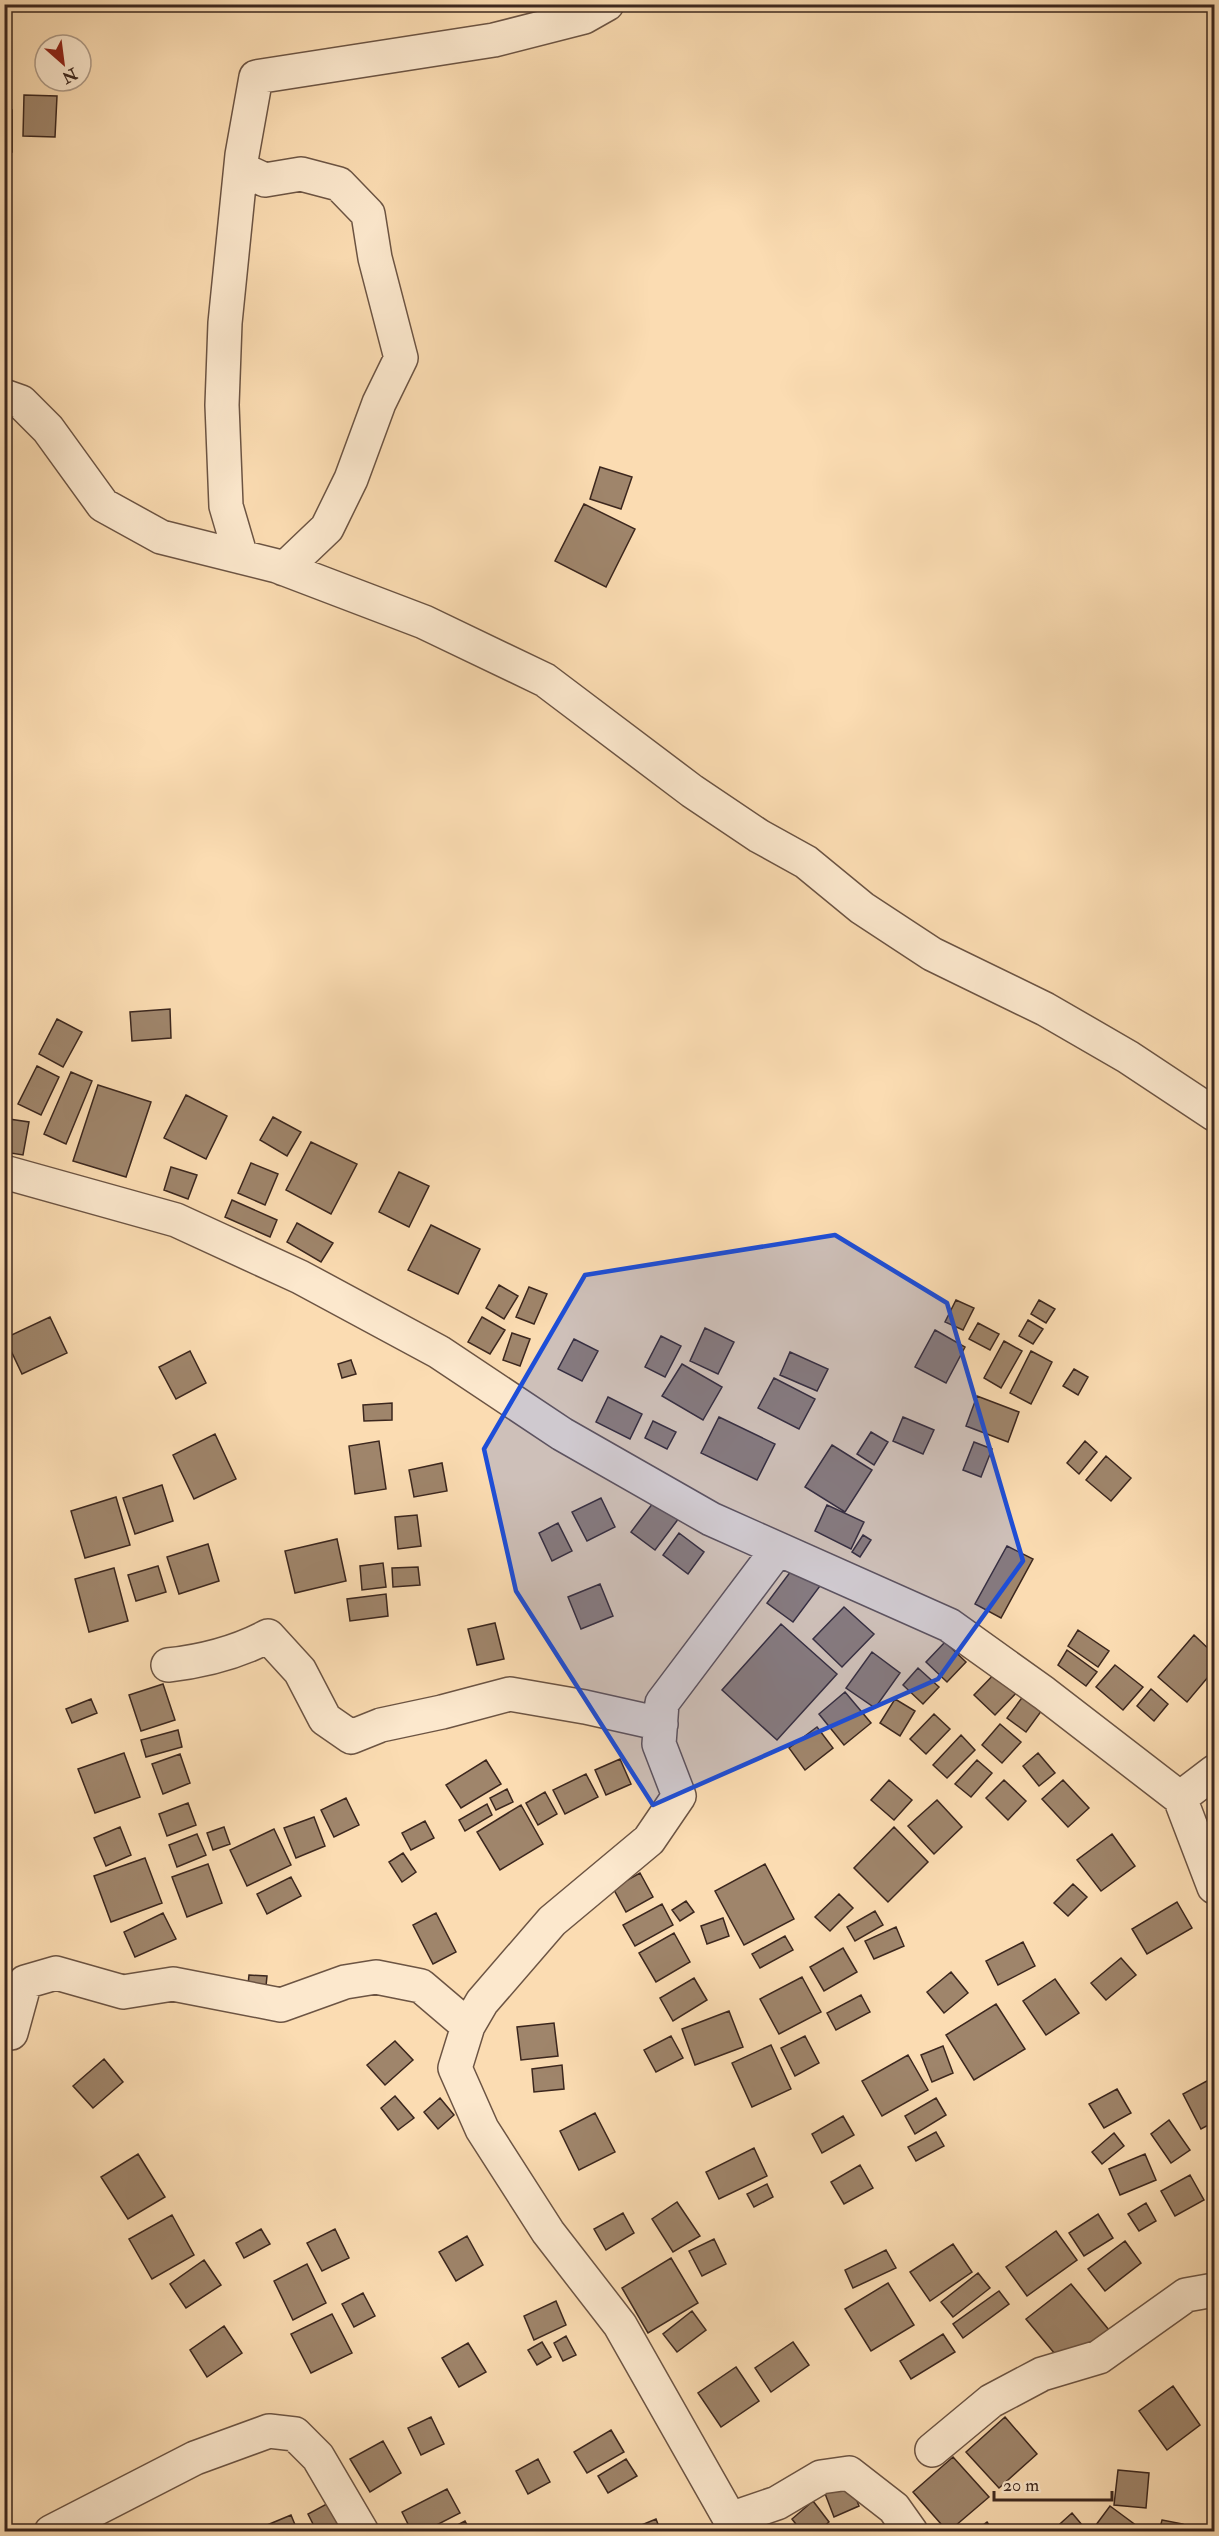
<svg xmlns="http://www.w3.org/2000/svg" width="1219" height="2536" font-family="'IM FELL Double Pica',serif">
	<rect width="100%" height="100%" fill="#fbdcb2"/>
	<filter id="stains"><feTurbulence type="fractalNoise" baseFrequency=".00333" numOctaves="4"/><feColorMatrix values="0 0 0 0 .2 0 0 0 0 .09 0 0 0 0 .02 0 0 0 .5 -.17"/></filter>
	<radialGradient id="worn" r=".72"><stop offset=".6" stop-color="#630" stop-opacity="0"/><stop offset="1" stop-color="#630" stop-opacity=".3"/></radialGradient>
	<path fill="#9f856b" stroke="#3c271e" stroke-width="1.5" d="M24 95 57 96 55 137 23 136Z
		M4 110H12V152H4Z
		M600 467 632 477 621 509 590 499Z
		M584 504 635 529 606 587 555 561Z
		M170 1009 171 1038 132 1041 130 1012Z
		M57 1019 82 1032 63 1067 39 1054Z
		M37 1066 59 1077 41 1115 18 1104Z
		M71 1072 92 1081 66 1144 44 1134Z
		M98 1085 151 1102 126 1177 73 1161Z
		M186 1095 227 1116 206 1159 164 1138Z
		M273 1117 301 1132 287 1156 260 1140Z
		M9 1119 29 1122 23 1155 4 1152Z
		M311 1142 357 1164 331 1214 286 1190Z
		M251 1163 278 1174 265 1205 238 1193Z
		M171 1167 197 1175 188 1199 164 1190Z
		M399 1172 429 1186 409 1227 379 1212Z
		M232 1200 277 1220 270 1237 225 1217Z
		M297 1223 333 1243 321 1262 287 1242Z
		M431 1225 480 1249 458 1294 408 1270Z
		M499 1285 518 1296 504 1319 486 1308Z
		M529 1287 547 1294 534 1324 516 1317Z
		M956 1300 974 1308 963 1330 945 1322Z
		M1039 1300 1055 1309 1046 1323 1031 1314Z
		M50 1317 67 1353 22 1374 5 1338Z
		M482 1317 505 1330 490 1354 468 1342Z
		M1028 1320 1043 1329 1033 1344 1019 1336Z
		M978 1323 999 1334 990 1350 969 1339Z
		M705 1328 734 1342 718 1374 690 1361Z
		M935 1330 965 1347 946 1383 915 1367Z
		M512 1333 530 1339 520 1366 503 1360Z
		M661 1336 681 1346 665 1377 645 1367Z
		M574 1339 598 1351 582 1381 558 1369Z
		M1004 1341 1022 1351 1001 1388 984 1378Z
		M190 1351 206 1383 176 1399 159 1367Z
		M1031 1351 1052 1362 1031 1404 1010 1393Z
		M790 1352 828 1369 817 1391 780 1375Z
		M351 1360 356 1374 342 1378 338 1364Z
		M682 1364 722 1387 703 1420 662 1396Z
		M1074 1369 1088 1377 1078 1395 1063 1386Z
		M774 1378 815 1399 799 1429 758 1408Z
		M977 1396 1019 1412 1008 1442 966 1426Z
		M608 1397 642 1414 630 1439 596 1422Z
		M392 1403V1420L364 1421 363 1405Z
		M719 1417 775 1444 757 1480 701 1453Z
		M903 1417 934 1430 923 1454 893 1441Z
		M653 1421 676 1432 667 1449 645 1438Z
		M871 1432 888 1442 874 1465 857 1454Z
		M215 1434 236 1479 194 1499 173 1455Z
		M379 1441 386 1489 355 1494 349 1446Z
		M1085 1441 1097 1452 1079 1474 1067 1463Z
		M974 1442 992 1449 981 1477 963 1470Z
		M832 1445 872 1470 845 1512 805 1487Z
		M1106 1456 1131 1478 1111 1501 1086 1480Z
		M442 1463 447 1491 414 1497 409 1470Z
		M162 1485 173 1521 135 1534 123 1498Z
		M116 1497 130 1545 85 1558 71 1511Z
		M601 1498 615 1527 587 1541 572 1512Z
		M656 1499 679 1518 655 1550 631 1532Z
		M827 1505 864 1522 851 1549 815 1531Z
		M417 1515 421 1546 398 1549 395 1517Z
		M558 1523 572 1551 552 1561 539 1533Z
		M679 1533 704 1552 688 1574 663 1555Z
		M863 1535 871 1540 860 1557 852 1552Z
		M337 1539 346 1581 295 1593 285 1551Z
		M208 1544 219 1581 179 1594 167 1557Z
		M1007 1546 1033 1559 1001 1618 975 1604Z
		M383 1563 386 1587 362 1590 360 1566Z
		M158 1566 166 1592 136 1601 128 1575Z
		M418 1567 420 1585 393 1587 392 1568Z
		M794 1567 820 1586 793 1622 767 1603Z
		M114 1568 128 1621 89 1632 75 1579Z
		M600 1584 613 1616 581 1629 568 1597Z
		M386 1594 388 1616 350 1621 347 1599Z
		M844 1607 874 1634 842 1667 813 1639Z
		M495 1623 504 1659 477 1665 468 1629Z
		M781 1624 837 1674 777 1740 722 1690Z
		M1078 1630 1109 1651 1098 1667 1068 1646Z
		M1194 1635 1214 1654V1670L1187 1702 1158 1677Z
		M945 1642 966 1662 947 1682 926 1662Z
		M1067 1650 1097 1672 1086 1686 1058 1665Z
		M872 1652 900 1673 875 1708 846 1688Z
		M1115 1665 1143 1687 1123 1710 1096 1687Z
		M1002 1666 1023 1686 995 1715 974 1695Z
		M918 1668 939 1687 923 1704 903 1685Z
		M163 1684 175 1720 141 1731 129 1695Z
		M1151 1689 1168 1704 1154 1721 1137 1706Z
		M1027 1691 1045 1706 1026 1732 1007 1718Z
		M845 1692 871 1723 844 1745 819 1714Z
		M91 1699 97 1713 72 1723 66 1709Z
		M895 1699 915 1711 900 1736 880 1723Z
		M934 1714 950 1729 926 1754 910 1739Z
		M1000 1724 1021 1742 1002 1763 982 1745Z
		M817 1727 833 1748 805 1770 789 1748Z
		M178 1730 182 1747 146 1757 141 1740Z
		M961 1735 975 1750 947 1778 933 1765Z
		M124 1753 140 1797 95 1813 78 1769Z
		M1038 1753 1055 1773 1039 1786 1023 1766Z
		M180 1754 190 1783 163 1794 152 1764Z
		M620 1759 631 1784 606 1795 595 1770Z
		M486 1760 501 1784 461 1808 446 1785Z
		M977 1760 992 1773 971 1797 955 1784Z
		M586 1774 598 1797 565 1814 553 1790Z
		M889 1780 912 1800 894 1820 871 1800Z
		M1004 1780 1026 1801 1008 1820 986 1798Z
		M1063 1780 1089 1808 1068 1827 1042 1799Z
		M507 1789 513 1802 496 1810 490 1798Z
		M545 1792 557 1814 538 1825 526 1803Z
		M346 1798 359 1825 334 1837 321 1810Z
		M937 1800 962 1827 934 1854 908 1826Z
		M188 1803 196 1825 167 1836 159 1814Z
		M487 1804 492 1815 465 1831 459 1820Z
		M521 1805 543 1844 500 1870 477 1832Z
		M314 1817 325 1846 296 1858 284 1828Z
		M425 1821 434 1838 411 1850 402 1833Z
		M120 1827 131 1855 106 1866 94 1838Z
		M224 1827 230 1844 213 1850 207 1833Z
		M894 1827 928 1862 888 1902 854 1868Z
		M274 1829 291 1865 247 1886 230 1850Z
		M197 1834 206 1855 177 1867 169 1845Z
		M1112 1834 1135 1866 1101 1891 1077 1860Z
		M403 1853 416 1872 402 1882 389 1862Z
		M145 1858 162 1903 111 1922 94 1876Z
		M208 1864 222 1903 187 1917 172 1877Z
		M765 1864 794 1919 744 1945 715 1891Z
		M640 1873 653 1897 626 1912 613 1888Z
		M291 1877 301 1896 267 1914 257 1894Z
		M1073 1884 1087 1897 1068 1916 1054 1903Z
		M839 1894 853 1908 830 1931 815 1917Z
		M686 1901 694 1912 680 1921 672 1910Z
		M1177 1902 1192 1928 1147 1954 1132 1929Z
		M662 1904 673 1925 635 1946 623 1925Z
		M875 1911 883 1925 855 1941 847 1927Z
		M163 1913 176 1939 135 1957 124 1932Z
		M436 1913 456 1952 433 1964 413 1925Z
		M723 1918 729 1936 707 1944 701 1926Z
		M896 1927 904 1946 874 1959 865 1941Z
		M674 1933 690 1962 656 1982 639 1953Z
		M785 1936 793 1950 760 1968 752 1954Z
		M1023 1942 1035 1966 998 1985 986 1961Z
		M843 1948 857 1972 824 1991 810 1967Z
		M1121 1958 1136 1975 1106 2000 1091 1983Z
		M951 1972 968 1993 944 2013 927 1992Z
		M249 1975 267 1976 265 1996 247 1994Z
		M802 1977 821 2012 779 2034 760 1999Z
		M694 1978 707 2000 673 2021 660 1998Z
		M1055 1979 1079 2013 1046 2035 1023 2001Z
		M861 1995 870 2012 836 2030 827 2013Z
		M996 2004 1025 2049 974 2080 946 2035Z
		M729 2011 743 2047 695 2065 682 2029Z
		M554 2023 558 2056 521 2060 517 2027Z
		M671 2036 683 2058 656 2072 644 2050Z
		M805 2036 819 2063 795 2076 781 2048Z
		M395 2041 413 2060 385 2085 367 2065Z
		M771 2045 791 2089 752 2107 732 2063Z
		M943 2046 953 2073 932 2082 921 2055Z
		M908 2055 928 2090 882 2116 862 2081Z
		M104 2059 123 2082 93 2108 73 2086Z
		M562 2065 564 2089 534 2092 532 2069Z
		M1214 2077V2122L1201 2129 1183 2094Z
		M1117 2089 1131 2113 1104 2128 1089 2104Z
		M395 2096 414 2118 398 2130 381 2108Z
		M440 2098 454 2115 438 2129 424 2112Z
		M936 2098 946 2115 915 2134 905 2116Z
		M595 2113 615 2152 579 2170 560 2131Z
		M843 2116 854 2135 822 2153 812 2134Z
		M1169 2120 1190 2150 1171 2163 1151 2134Z
		M936 2132 944 2146 916 2161 908 2147Z
		M1114 2133 1124 2146 1102 2164 1092 2152Z
		M754 2148 767 2176 719 2199 706 2172Z
		M138 2154 165 2197 128 2219 101 2177Z
		M1145 2154 1156 2180 1120 2195 1109 2169Z
		M860 2165 873 2188 844 2204 831 2182Z
		M1190 2175 1204 2200 1175 2216 1161 2191Z
		M767 2184 773 2197 754 2207 747 2194Z
		M677 2202 700 2236 673 2252 652 2219Z
		M1146 2203 1156 2221 1139 2231 1128 2214Z
		M623 2213 634 2233 606 2250 594 2229Z
		M1098 2214 1113 2238 1084 2256 1069 2233Z
		M172 2215 194 2255 152 2279 129 2239Z
		M261 2229 270 2244 244 2258 236 2243Z
		M335 2229 349 2258 322 2271 307 2243Z
		M1056 2231 1077 2260 1027 2296 1006 2267Z
		M467 2236 483 2265 456 2281 439 2252Z
		M714 2239 726 2264 702 2276 689 2251Z
		M1125 2241 1141 2263 1105 2291 1088 2269Z
		M953 2244 972 2272 930 2301 910 2272Z
		M886 2250 896 2268 853 2288 845 2270Z
		M671 2258 698 2303 648 2333 622 2288Z
		M204 2260 221 2285 186 2308 170 2284Z
		M307 2264 326 2303 293 2320 274 2281Z
		M978 2273 990 2288 953 2317 941 2302Z
		M888 2283 914 2325 871 2351 845 2309Z
		M1071 2284 1109 2330 1065 2366 1026 2319Z
		M999 2291 1009 2304 963 2338 953 2324Z
		M363 2293 375 2316 354 2327 342 2304Z
		M556 2301 566 2325 534 2340 524 2316Z
		M692 2311 706 2330 677 2352 663 2334Z
		M332 2314 352 2353 311 2373 291 2334Z
		M224 2326 242 2353 207 2377 190 2350Z
		M943 2334 955 2352 911 2379 900 2361Z
		M566 2336 576 2355 563 2361 554 2343Z
		M542 2342 551 2357 537 2365 528 2350Z
		M793 2342 809 2365 771 2392 755 2368Z
		M468 2343 486 2372 459 2387 442 2358Z
		M736 2367 759 2401 721 2427 698 2393Z
		M1173 2386 1200 2425 1167 2450 1139 2411Z
		M431 2417 444 2444 421 2455 408 2428Z
		M1005 2417 1037 2454 999 2488 966 2452Z
		M611 2430 624 2452 587 2473 574 2452Z
		M383 2441 401 2473 370 2492 350 2459Z
		M953 2457 989 2497 948 2532 913 2492Z
		M538 2459 550 2482 528 2494 516 2471Z
		M626 2459 637 2476 608 2493 598 2476Z
		M1118 2470 1149 2473 1146 2508 1114 2505Z
		M849 2481 859 2506 834 2517 824 2491Z
		M447 2489 460 2513 423 2532H412L402 2512Z
		M336 2499 350 2526 340 2532H317L308 2514Z
		M813 2501 829 2522 817 2532H802L792 2519Z
		M1110 2506 1141 2529 1139 2532H1096L1093 2529Z
		M1072 2513 1088 2532H1051Z
		M291 2515 298 2532H262L260 2528Z
		M656 2519 661 2532H633L632 2529Z
		M1162 2520 1183 2524 1182 2532H1159Z
		M465 2521 471 2532H444Z
		M987 2522 994 2532H974Z"/>
	<g fill="none" stroke-linecap="round" stroke-linejoin="round">
		<g stroke="#6c5443" stroke-width="36">
			<path id="minor" d="M241 169 265 180 301 174 339 184 368 214 375 258 401 358 379 403 351 479 327 528 284 569
				M4 396 21 402 48 429 103 505 161 537 277 566 424 622 545 680 692 791 759 836 806 862 862 908 932 954 1045 1009 1128 1057 1214 1114
				M241 557 226 506 222 405 225 323 242 155 256 77 494 40 584 17 607 4
				M4 1172 176 1220 300 1277 439 1352 562 1434 711 1519 949 1625 1044 1693 1180 1798 1214 1887
				M778 1549 662 1703 659 1744 679 1796 649 1840 552 1921 482 2002 468 2026 455 2068 482 2129 548 2232 620 2325 730 2519 777 2503 821 2477 849 2473 894 2508 911 2532
				M168 1665C204 1661 236 1653 268 1636L300 1671 325 1719 351 1737 381 1725 442 1712 510 1694 585 1707 661 1724
				M1180 1798 1214 1772
				M11 2033 25 1982 56 1973 123 1992 173 1984 281 2005 345 1982 376 1977 421 1986 468 2026
				M932 2450 991 2401 1042 2374 1099 2357 1186 2295 1214 2290
				M51 2532 195 2458 269 2431 295 2434 318 2457 362 2532"/>
		</g>
		<use href="#minor" stroke="#fce8cd" stroke-width="33"/>
	</g>
	<path fill="#1d4ed8" fill-opacity="0.2" stroke="#1d4ed8" stroke-width="4.5" stroke-linejoin="round" d="M835 1235 947 1303 1023 1561 938 1679 653 1805 516 1591 484 1449 585 1275Z"/>
	<rect width="1219" height="2536" fill="none" stroke="#fbdcb2" stroke-width="24"/>
	<rect x="6" y="6" width="1207" height="2524" fill="none" stroke="#3c271e" stroke-width="3"/>
	<rect x="12" y="12" width="1195" height="2512" fill="none" stroke="#3c271e" stroke-width="1.5"/>
	<g transform="translate(63 63) rotate(152)"><circle r="28" fill="#fce8cd" stroke="#af9b87" stroke-width="1.5"/>
	<path d="M0-4.5L10 22L0 15L-10 22Z" fill="#8f2418"/>
	<text y="-9" font-size="16" font-weight="bold" text-anchor="middle" fill="#3c271e">N</text>
	</g>
	<path d="M994 2491v9h118v-9" fill="none" stroke="#3c271e" stroke-width="3"/>
	<text x="1003" y="2491" font-size="18" fill="#3c271e" stroke="#fce8cd" stroke-width="4.5" paint-order="stroke">20 m</text>
	<rect width="100%" height="100%" filter="url(#stains)"/>
	<rect width="100%" height="100%" fill="url(#worn)"/>
</svg>
